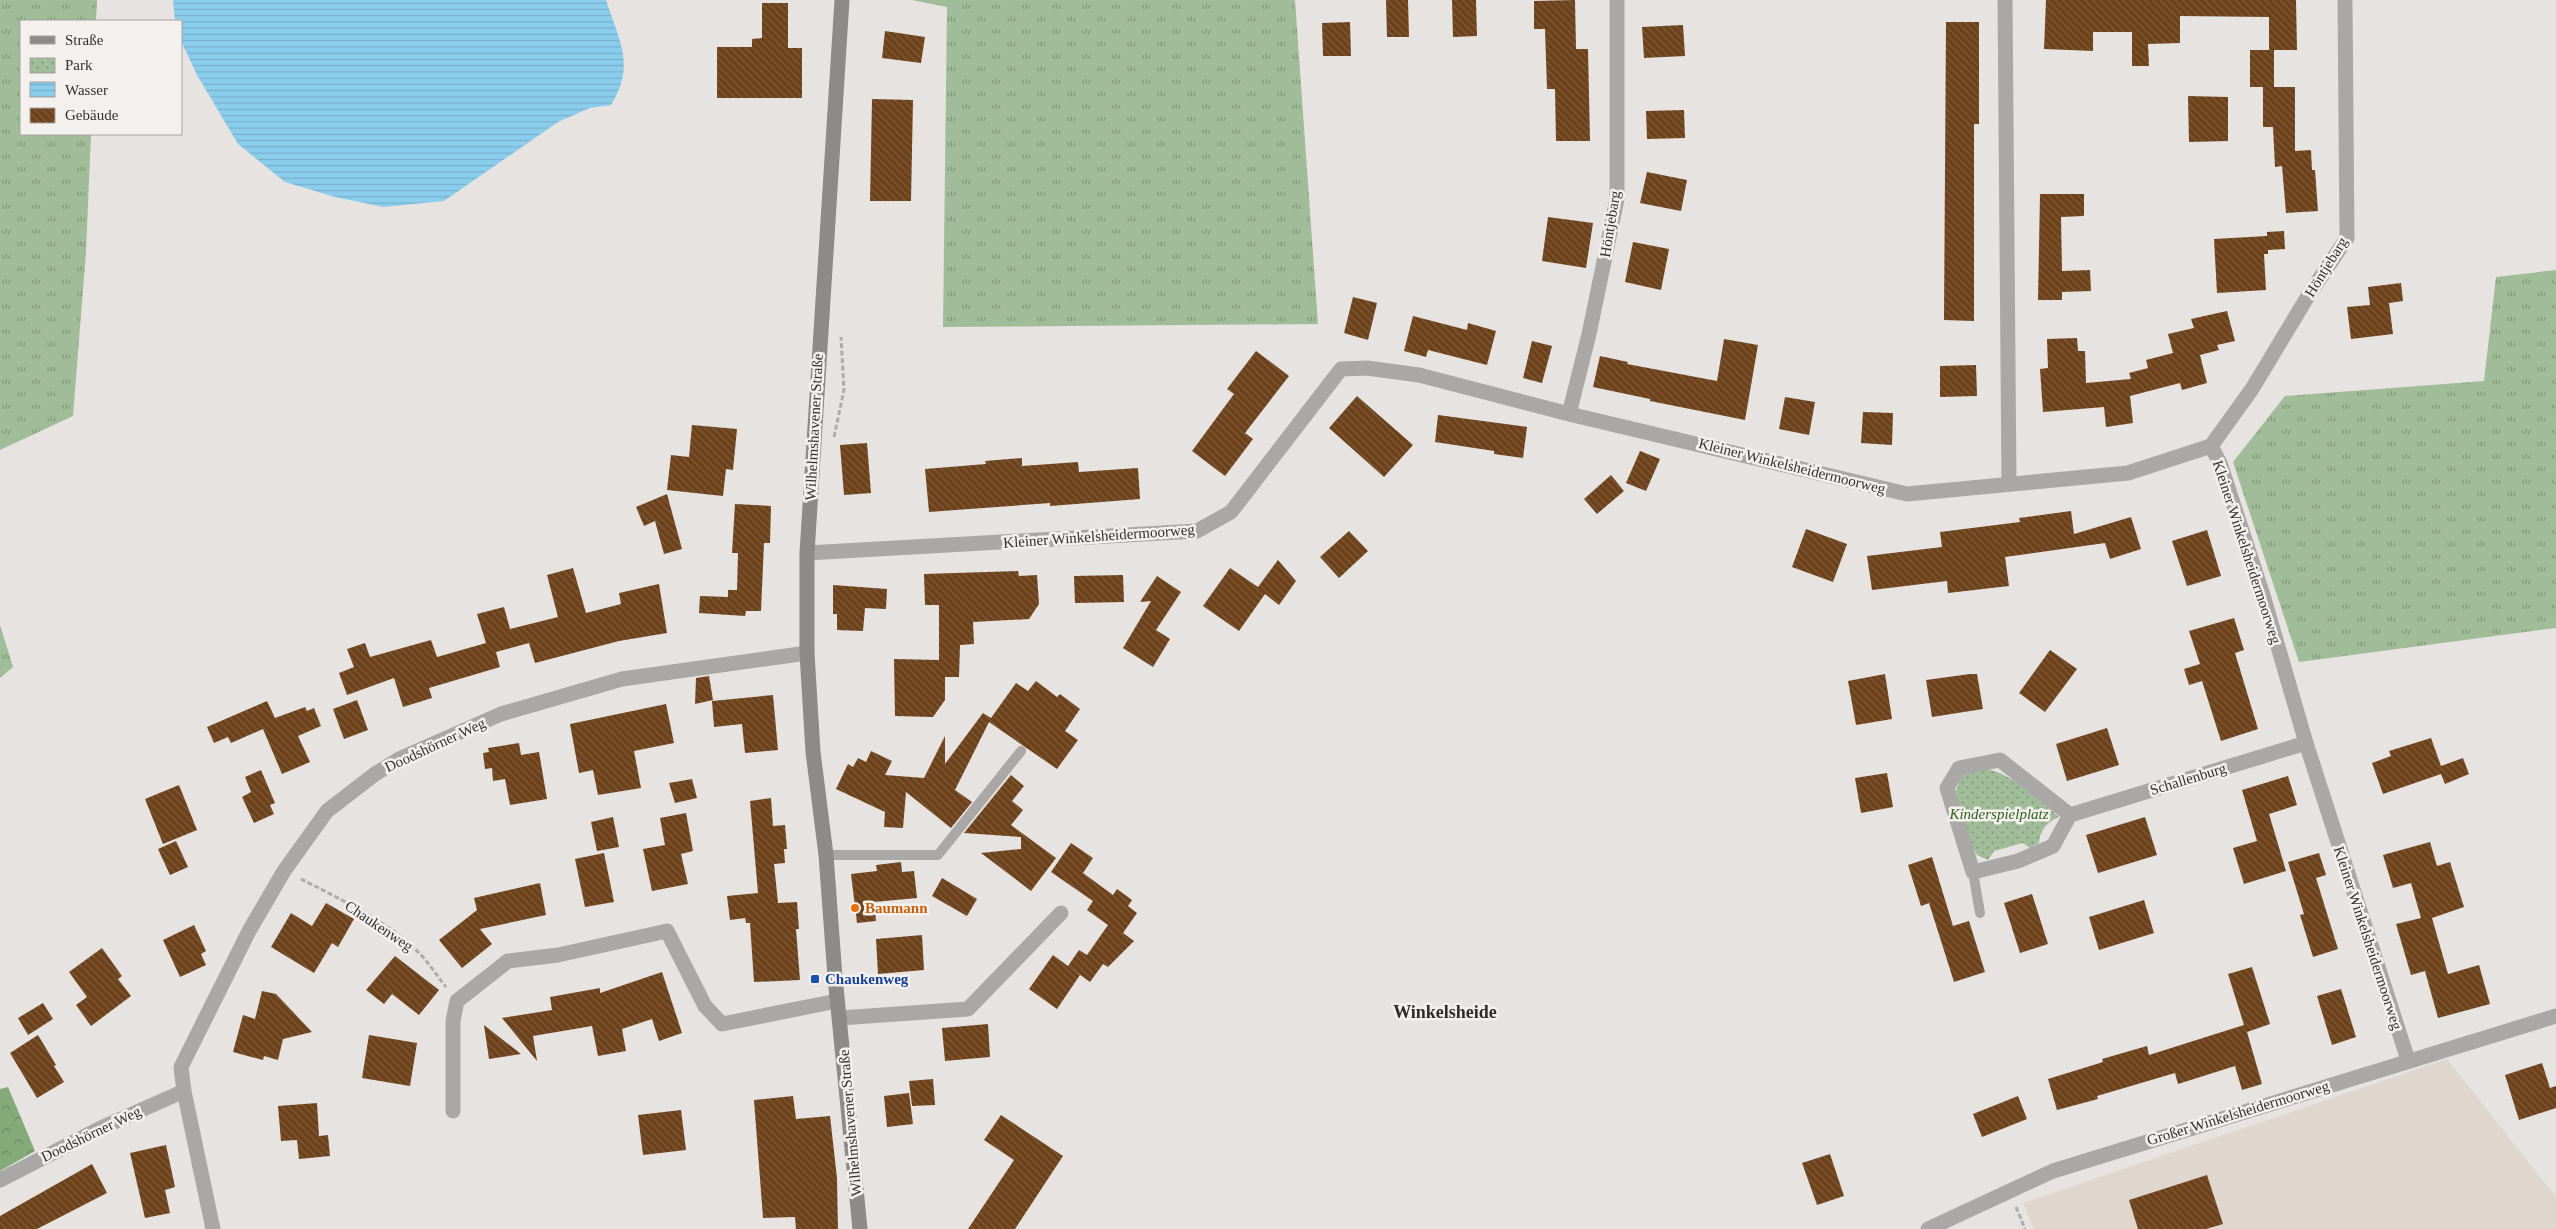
<svg xmlns="http://www.w3.org/2000/svg" width="2556" height="1229" font-family="'Times New Roman',serif">
	<defs>
		<pattern id="grass-tufts" width="24" height="20" patternUnits="userSpaceOnUse" patternTransform="scale(1.25)"><rect width="24" height="20" fill="#a0bc98"/><path d="M3 7l-1-3M5 7V3M7 7l1-3M15 17l-1-3M17 17v-4M19 17l1-3" fill="none" stroke="#83997c"/></pattern>
		<pattern id="forest-crowns" width="20" height="18" patternUnits="userSpaceOnUse" patternTransform="scale(1.25)"><rect width="20" height="18" fill="#85aa7a"/><path d="M2 6a3 3 0 1 1 6 0M12 15a3 3 0 1 1 6 0" fill="none" stroke="#6d8b64"/></pattern>
		<pattern id="park-dots" width="8" height="8" patternUnits="userSpaceOnUse" patternTransform="scale(1.25)"><rect width="8" height="8" fill="#a0bc98"/><path d="M2 2h.1M6 6h.1" fill="none" stroke="#83997c" stroke-width="1.8" stroke-linecap="round"/></pattern>
		<pattern id="water-rules" width="6" height="5" patternUnits="userSpaceOnUse" patternTransform="scale(1.25)"><rect width="6" height="5" fill="#8bcdec"/><path d="M0 2.5h6" fill="none" stroke="#78b0cb"/></pattern>
		<pattern id="building-back-hatch" width="6" height="6" patternUnits="userSpaceOnUse" patternTransform="scale(1.25)"><rect width="6" height="6" fill="#6d421b"/><path d="M-1 5l2 2M0 0l6 6M5-1l2 2" fill="none" stroke="#7e5b3c"/></pattern>
	</defs>
	<rect width="100%" height="100%" fill="#e7e3e0"/>
	<path fill="#dfd6ce" d="M2447 1059 2556 1197V1229H2034L2023 1203Z"/>
	<path fill="url(#grass-tufts)" d="M0 0H97L96 21H21V134H91L86 252 73 416 0 450Z
		M912 0H1295L1318 324 943 327 947 7Z
		M2556 270V628L2299 662 2233 462 2285 396 2484 381 2496 277Z
		M0 625 13 667 0 678Z"/>
	<path fill="url(#forest-crowns)" d="M8 1087 35 1151 0 1171V1089Z"/>
	<path fill="url(#park-dots)" d="M1987 769C2015 775 2038 800 2059 817 2047 822 2040 830 2039 843L2030 848 2023 843 1994 851 1988 860 1977 855 1970 843 1956 791 1961 777 1971 770Z"/>
	<path fill="url(#water-rules)" d="M173 0H606C619 41 636 64 611 105L590 108 558 122 444 201 383 207 335 197 285 182 238 144 197 75 181 41V21H175Z"/>
	<path fill="url(#building-back-hatch)" d="M1386 0H1408L1409 37H1387Z
		M1452 0H1476L1477 36 1453 37Z
		M1575 0 1576 49H1588L1590 141H1556L1555 89H1547L1545 29H1534V1Z
		M2046 0H2296L2297 50H2269V17L2180 16V43L2148 44 2149 66H2132V32H2093V51L2044 49Z
		M762 3H788V48H802V98H717V47H752V39L762 38Z
		M1350 22 1351 56H1323L1322 23Z
		M1946 22H1979V124H1974V321L1944 320Z
		M1683 25 1685 56 1644 58 1642 27Z
		M885 31 925 37 921 63 882 58Z
		M2250 50H2274V87H2250Z
		M2263 87H2295V151L2311 150 2312 170H2315L2318 211 2286 213 2282 166 2275 167 2273 127H2263Z
		M2188 96 2228 97V141L2189 142Z
		M872 99 913 100 911 201H870Z
		M1684 110 1685 138 1647 139 1646 111Z
		M1647 172 1687 180 1681 211 1640 203Z
		M2040 194H2084V216L2061 217 2062 271 2090 270 2091 291 2062 292V300H2038Z
		M1548 217 1593 223 1586 268 1542 261Z
		M2284 231 2285 249 2268 250V254H2264L2266 290 2217 293 2214 239 2267 236V240V232Z
		M1633 242 1669 249 1661 290 1625 282Z
		M2401 283 2403 301 2389 303 2393 334 2351 339 2347 307 2370 305 2368 287Z
		M1353 297 1377 303 1368 340 1344 333Z
		M2227 311 2235 341 2217 345 2219 350 2200 355 2207 383 2182 390 2180 383 2130 396 2133 423 2106 427 2104 407 2043 412 2040 369 2048 368 2047 339 2077 338 2078 351H2085L2086 383 2131 379 2129 373 2148 368 2146 360 2173 353 2168 334 2194 328 2191 319Z
		M1413 316 1467 330 1468 323 1496 331 1487 365 1428 350 1426 357 1404 351Z
		M1724 339 1758 345 1745 420 1650 401V399L1593 387 1600 356 1628 362 1627 364 1717 381Z
		M1532 341 1552 346 1542 383 1523 378Z
		M1256 351 1289 376 1245 433 1253 439 1225 476 1192 451 1234 394 1227 389Z
		M1976 365 1977 396 1940 397V366Z
		M1357 396 1413 445 1384 477 1329 428Z
		M1785 397 1815 402 1809 435 1779 429Z
		M1863 412 1893 413 1892 445 1861 443Z
		M1438 415 1527 427 1523 458 1494 454V451L1435 442Z
		M692 425 737 429 733 470 726 469 723 496 667 490 671 455 689 457Z
		M867 443 871 493 844 495 840 445Z
		M1640 451 1660 459 1646 491 1626 483Z
		M1022 458V466L1078 462 1079 472 1138 468 1140 499 1050 506V503L929 512 925 469 986 464 985 461Z
		M1611 475 1624 491 1597 514 1584 499Z
		M667 494 682 549 664 554 655 521 644 526 636 507Z
		M735 504 771 506 770 543H764L761 611H746L745 616 699 613 700 596 728 597V590H737L738 553H732Z
		M2071 511 2074 534 2131 517 2141 549 2110 559 2105 543 2005 557 2009 586 1948 593 1947 581 1872 590 1867 556 1942 547 1940 532 2020 522 2019 518Z
		M1806 529 1847 544 1833 582 1792 567Z
		M2207 530 2221 576 2187 586 2172 541Z
		M1349 531 1368 551 1339 578 1320 557Z
		M1278 560 1296 581 1279 605 1265 594 1239 631 1203 606 1230 568 1258 587Z
		M573 568 586 613 621 604 619 593 659 584 667 633 619 641 535 663 529 643 496 652 500 667 429 688 432 698 403 707 394 678 347 695 339 673 354 667 347 649 365 643 370 657 431 640 437 657 486 643 477 614 504 607 510 629 558 617 547 575Z
		M1018 571 1019 576 1037 575 1039 604 1029 619 973 622 974 644 960 645 959 677H945V700L933 717 895 716 894 659 939 660V605H925L924 574Z
		M1123 575 1124 602 1075 603 1074 576Z
		M1157 576 1181 592 1156 630 1170 639 1153 667 1123 648 1151 601 1140 602Z
		M833 585 887 589 886 609 865 608 863 631 837 630V614H833Z
		M2234 618 2244 650 2235 653 2258 729 2221 741 2202 681 2189 685 2184 669 2200 664 2189 631Z
		M2050 650 2077 669 2045 712 2019 693Z
		M1885 674 1892 719 1856 725 1848 681Z
		M1970 674H1977L1983 709 1932 717 1926 680Z
		M709 676 713 700 695 704 696 678Z
		M1036 681 1057 697 1060 694 1080 709 1065 731 1078 740 1057 769 989 722 955 790 972 802 951 828 906 792 903 828 884 827 885 812 836 789 848 764 853 767 858 758 866 762 871 751 892 761 885 775 924 778 945 736V764L983 713 991 718 1016 683 1028 691Z
		M773 695 778 750 745 753 742 724 714 727 712 701Z
		M357 700 368 730 344 739 333 709Z
		M267 701 275 718 305 707 307 711 314 708 321 726 298 736 310 762 282 774 263 729 231 743 228 737 214 743 207 727Z
		M666 704 674 743 634 751 641 788 598 795 593 770 579 773 570 724Z
		M2107 728 2119 765 2067 781 2056 744Z
		M2431 738 2441 766 2463 758 2469 774 2445 784 2441 774 2383 794 2372 763 2391 756 2389 751Z
		M519 743 521 755 539 752 547 799 510 805 505 779 493 781 492 768 485 769 483 753 489 752 488 748Z
		M261 770 275 803 270 805 274 814 254 823 242 797 251 792 245 777Z
		M1887 773 1893 807 1861 813 1855 778Z
		M1011 775 1024 786 1012 801 1023 810 1011 825 1056 858 1031 891 981 853 1021 849V837L964 833Z
		M2288 776 2297 805 2269 814 2286 871 2244 884 2233 848 2257 841 2242 790Z
		M692 779 697 798 675 803 669 783Z
		M179 785 197 830 163 844 145 799Z
		M771 798 773 826 785 825 787 849H784L785 863 774 864 778 903 797 902 799 929H796L800 980 754 982 750 923H746L745 918 730 920 727 896 758 893 750 801Z
		M686 813 693 851 681 854 688 884 652 891 643 849 665 845 660 818Z
		M613 817 619 847 597 851 591 822Z
		M2145 817 2157 855 2098 873 2086 835Z
		M176 841 188 867 170 875 158 849Z
		M2430 842 2437 866 2450 862 2464 907 2432 918 2448 974 2479 965 2490 1004 2438 1018 2425 971 2411 975 2396 924 2421 918 2411 883 2393 888 2383 855Z
		M1071 843 1093 858 1083 873 1113 895 1117 889 1132 900 1128 906 1137 913 1123 933 1134 941 1108 967 1103 964 1090 982 1068 966 1079 950 1087 955 1108 925 1087 910 1093 901 1051 872Z
		M604 853 614 902 585 907 575 859Z
		M2319 853 2326 875 2316 878 2338 949 2313 957 2300 915 2304 914 2288 862Z
		M1932 857 1953 926 1969 921 1985 972 1954 982 1929 903 1921 906 1908 865Z
		M901 862 902 872 914 871 917 898 874 902 876 921 857 923 851 874 877 871 876 865Z
		M942 878 977 899 967 916 932 896Z
		M540 883 546 915 480 929 492 944 462 968 439 940 477 910 474 898Z
		M2032 894 2048 944 2020 953 2004 903Z
		M2144 900 2154 933 2099 950 2089 917Z
		M326 903 354 919 338 947 332 943 314 973 271 947 291 913 312 926Z
		M194 925 206 951 201 954 206 965 180 977 163 940Z
		M922 935 924 970 878 974 876 939Z
		M102 948 122 976 118 979 131 996 91 1026 76 1005 87 997 69 972Z
		M1053 955 1080 975 1057 1009 1029 989Z
		M395 956 439 990 419 1015 392 994 384 1004 366 990Z
		M2252 967 2270 1024 2247 1032 2262 1084 2242 1090 2235 1066 2178 1084 2175 1073 2097 1096 2098 1099 2057 1110 2048 1079 2103 1062 2102 1059 2147 1046 2149 1055 2244 1025 2228 974Z
		M662 972 682 1033 659 1041 652 1019 622 1029 626 1051 598 1056 592 1026 533 1036 537 1061 502 1018 552 1010 550 997 600 988V993Z
		M2341 989 2356 1037 2332 1045 2317 996Z
		M262 991 276 994 312 1032 283 1039 278 1060 264 1056 263 1060 233 1052 243 1015 255 1019Z
		M43 1003 53 1019 28 1035 18 1018Z
		M988 1024 990 1057 945 1061 942 1028Z
		M484 1025 521 1054 489 1059Z
		M38 1035 56 1065 54 1066 64 1082 37 1098 10 1053Z
		M369 1035 417 1043 410 1086 362 1078Z
		M2542 1063 2550 1088 2556 1086V1108L2519 1120 2505 1075Z
		M933 1079 935 1105 912 1106 909 1081Z
		M909 1093 913 1124 887 1127 884 1096Z
		M793 1096 796 1119 830 1116 837 1178 838 1229H796L795 1217 763 1218 754 1100Z
		M2018 1096 2027 1119 1982 1137 1973 1114Z
		M317 1103 319 1136 328 1135 330 1156 299 1159 297 1140 281 1141 278 1106Z
		M681 1110 686 1150 643 1155 638 1115Z
		M1001 1115 1063 1156 1015 1229H968L1014 1160 984 1140Z
		M166 1145 175 1187 165 1190 170 1213 145 1218 130 1153Z
		M1830 1154 1844 1196 1817 1205 1802 1163Z
		M92 1164 107 1193 37 1229H0V1216Z
		M2207 1175 2223 1224 2206 1229H2138L2129 1200Z"/>
	<g fill="none" stroke-linecap="round" stroke-linejoin="round">
		<path stroke="#aeaba9" stroke-width="3" stroke-dasharray="5 2.5" stroke-linecap="butt" d="M834 437 844 390 841 337
			M301 879C338 898 391 923 420 954 430 964 437 976 446 987
			M2016 1207 2025 1229"/>
		<path stroke="#a9a8a7" stroke-width="10" d="M826 855H938L1021 751
			M1973 872 1980 913"/>
		<path stroke="#a9a8a7" stroke-width="15" d="M2005 0 2009 484
			M1569 414 1589 334 1617 199V0
			M2211 446 2252 389 2308 296 2347 238 2345 0
			M807 553 1197 531 1231 512 1341 369 1367 368 1419 375 1569 414 1907 494 2128 473 2211 446 2220 463 2263 595 2306 743 2408 1060
			M2070 815 2053 846 2018 861 1973 872 1947 788 1959 768 2000 760 2070 815 2306 743
			M840 1018 968 1009 1061 913
			M453 1111V1021L457 1001 508 961 558 955 667 931 705 1006 722 1024 837 1001
			M0 1180 103 1127 184 1091
			M213 1229 184 1091 181 1067 249 931 284 871 327 811 375 774 401 758 501 714 622 679 807 653
			M1928 1229 2053 1171 2556 1016"/>
		<path stroke="#8c8b89" stroke-width="15" d="M842 0 807 553V653L813 752 826 855 835 977 860 1229"/>
	</g>
	<circle fill="#e8710a" stroke="#f4f0ed" stroke-width="2" cx="855" cy="908" r="5"/>
	<rect fill="#1a4fb4" stroke="#f4f0ed" stroke-width="2" x="810" y="974" width="10" height="10" rx="2.5"/>
	<g text-anchor="middle" dominant-baseline="central" stroke-width="5" stroke-linejoin="round" paint-order="stroke">
		<g font-size="15" fill="#323130" stroke="#f4f0ed">
			<text transform="translate(1610 224) rotate(-81)">Höntjebarg</text>
			<text transform="translate(2326 267) rotate(-58)">Höntjebarg</text>
			<text transform="translate(814 427) rotate(-87)">Wilhelmshavener Straße</text>
			<text transform="translate(1792 466) rotate(14)">Kleiner Winkelsheidermoorweg</text>
			<text transform="translate(1099 536) rotate(-4)">Kleiner Winkelsheidermoorweg</text>
			<text transform="translate(2247 552) rotate(72)">Kleiner Winkelsheidermoorweg</text>
			<text transform="translate(435 745) rotate(-25)">Doodshörner Weg</text>
			<text transform="translate(2188 779) rotate(-17)">Schallenburg</text>
			<text transform="translate(379 926) rotate(34)">Chaukenweg</text>
			<text transform="translate(2368 938) rotate(72)">Kleiner Winkelsheidermoorweg</text>
			<text transform="translate(2238 1113) rotate(-17)">Großer Winkelsheidermoorweg</text>
			<text transform="translate(850 1123) rotate(-95)">Wilhelmshavener Straße</text>
			<text transform="translate(91 1134) rotate(-26)">Doodshörner Weg</text>
		</g>
		<g font-size="15" font-style="italic" fill="#316221" stroke="#f4f0ed">
			<text x="1999" y="814">Kinderspielplatz</text>
		</g>
		<g font-size="15" font-weight="bold" fill="#c56008" stroke="#f4f0ed" text-anchor="start">
			<text x="865" y="908">Baumann</text>
		</g>
		<g font-size="15" font-weight="bold" fill="#164399" stroke="#f4f0ed" text-anchor="start">
			<text x="825" y="979">Chaukenweg</text>
		</g>
		<g font-size="18" font-weight="bold" fill="#2f2c2a" stroke="#f4f0ed">
			<text x="1445" y="1012">Winkelsheide</text>
		</g>
	</g>
	<rect x="20" y="20" width="162" height="115" fill="#f4f0ed" stroke="#a6a4a1"/>
	<rect x="30" y="36" width="25" height="8" fill="#8c8b89" stroke="#a6a4a1"/>
	<text x="65" y="45" font-size="15" fill="#323130">Straße</text>
	<rect x="30" y="58" width="25" height="15" fill="url(#park-dots)" stroke="#a6a4a1"/>
	<text x="65" y="70" font-size="15" fill="#323130">Park</text>
	<rect x="30" y="82" width="25" height="15" fill="url(#water-rules)" stroke="#a6a4a1"/>
	<text x="65" y="95" font-size="15" fill="#323130">Wasser</text>
	<rect x="30" y="108" width="25" height="15" fill="url(#building-back-hatch)" stroke="#a6a4a1"/>
	<text x="65" y="120" font-size="15" fill="#323130">Gebäude</text>
</svg>
